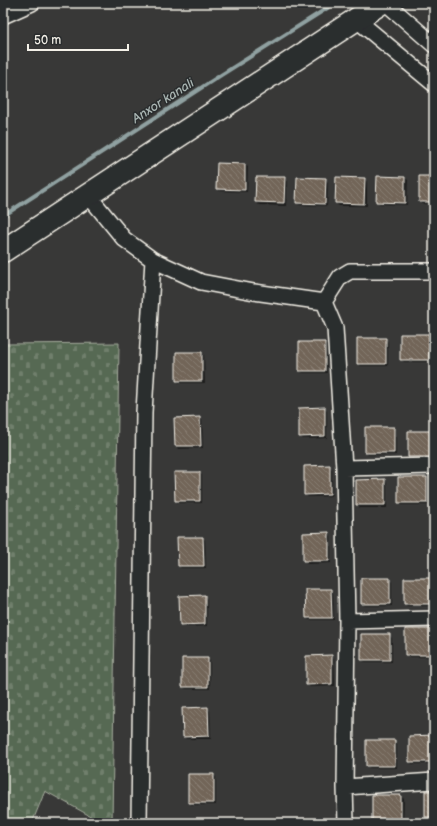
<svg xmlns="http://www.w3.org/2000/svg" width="437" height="826" font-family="'Balsamiq Sans',sans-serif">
	<defs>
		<pattern id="cemetery-stones" width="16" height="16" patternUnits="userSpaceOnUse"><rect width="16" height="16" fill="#576953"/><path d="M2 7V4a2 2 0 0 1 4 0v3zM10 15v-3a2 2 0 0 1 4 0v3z" fill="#707f6c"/></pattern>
		<pattern id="building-back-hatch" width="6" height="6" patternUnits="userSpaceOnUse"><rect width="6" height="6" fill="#726559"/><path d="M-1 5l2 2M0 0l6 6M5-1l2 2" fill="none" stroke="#877c71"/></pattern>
	</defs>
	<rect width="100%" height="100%" fill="#383837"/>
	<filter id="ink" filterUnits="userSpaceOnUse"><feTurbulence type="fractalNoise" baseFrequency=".025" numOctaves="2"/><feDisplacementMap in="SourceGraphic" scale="8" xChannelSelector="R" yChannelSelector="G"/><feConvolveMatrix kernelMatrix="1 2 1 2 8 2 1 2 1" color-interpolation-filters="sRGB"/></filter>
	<g filter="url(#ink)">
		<path fill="url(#cemetery-stones)" stroke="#a6ad9e" d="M119 343 112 823H103L45 791 32 823H3V344Z"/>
		<path fill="#0007" d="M245 165 248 167 247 192 220 191 217 188Z
			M434 177V204H422L420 201Z
			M285 178 287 181 286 206 259 205 256 202Z
			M405 178 408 180 407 205 380 204 377 202Z
			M325 179 328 182 327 206 300 205 297 203Z
			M365 179 367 182V206H339L336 203Z
			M429 334 431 337V362H404L401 359Z
			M386 339 388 342V366H361L358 364Z
			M324 343 327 345V373H303L300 371Z
			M201 353 204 355 205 383H180L177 381Z
			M324 408 327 411V438L303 439 300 436Z
			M200 418 202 421 203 448 178 449 176 446 175 419Z
			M393 428 396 431V455H368L366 453Z
			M434 432V459H411L409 457Z
			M329 466 332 469V496L308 497 305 494Z
			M199 473 202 475V503H178L176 501Z
			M427 478 429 480V505H402L399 502Z
			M384 480 387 483V508H360L357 505V481Z
			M328 533 331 536V563L307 564 304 561V534Z
			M203 538 205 540 206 568H181L179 566Z
			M389 579 392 582V606H365L362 604Z
			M432 579 434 581V606H407L405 604Z
			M331 590 333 592 334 620H309L307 618Z
			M204 596 207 599V626L183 627 180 624Z
			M434 630V657H409L406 654Z
			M389 635 392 638V662H365L362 660Z
			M331 656 334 659 335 686 310 687 307 684Z
			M207 659 210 661V689H186L183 687Z
			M207 708 210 711 211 739H186L184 737Z
			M434 736V764H412L410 761Z
			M394 741 397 744V768H370L367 766Z
			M213 775 216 777V805H192L189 803Z
			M434 792V819H429L426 817Z
			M401 796 404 799 403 823H376L373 821Z"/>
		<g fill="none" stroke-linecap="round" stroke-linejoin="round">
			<path stroke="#90a1a1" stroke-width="4" d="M3 216 221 75 329 7 335 3"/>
		</g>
		<path fill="url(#building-back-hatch)" stroke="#f4f1e8" d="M217 163 245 164V190L216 189Z
			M377 176 405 177V203L376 202Z
			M419 176H434V202H419Z
			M256 177H285L284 203 255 202Z
			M297 177 326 178 325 204 296 203Z
			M336 177 365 178 364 204 335 203Z
			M400 334H429V360H400Z
			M357 338H386V364H357Z
			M299 342H325V371H299Z
			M176 352H202V381H176Z
			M325 407V436L299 437V408Z
			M200 417 201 446H175L174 418Z
			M365 427H394V453H365Z
			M408 431H434V457H408Z
			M330 465V494L304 495V466Z
			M174 472H200V501H175Z
			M398 477H427V503H398Z
			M385 479V505H356V480Z
			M329 532V561H303V533Z
			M177 537H203L204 566H178Z
			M361 578H390V604H361Z
			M404 578H432V604H404Z
			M305 589H331L332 618H306Z
			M205 595V624L180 625 179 596Z
			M405 629H434V655H405Z
			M361 634H390V660H361Z
			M332 655V684L306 685V656Z
			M182 658H208V687H182Z
			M208 707 209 736 183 737 182 708Z
			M434 735V762H409V736Z
			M366 740H395V766H366Z
			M188 774H214V803H188Z
			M425 791H434V817H425Z
			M372 795H401V821H372Z"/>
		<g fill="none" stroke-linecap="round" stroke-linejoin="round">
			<g stroke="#f4f1e8" stroke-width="18">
				<path id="street" d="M386 3 434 45
					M3 16 32 3
					M357 20 434 84
					M88 195 124 239 153 260 201 282 254 292 324 302
					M344 468 434 466
					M347 621 434 619
					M345 787 434 781
					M139 823 144 412 153 260
					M346 823 345 787 347 621 344 468 335 328 324 302 340 277 350 271H434"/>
			</g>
			<g stroke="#f4f1e8" stroke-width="25">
				<path id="secondary" d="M3 251 381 3"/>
			</g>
			<use href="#street" stroke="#2a2d2e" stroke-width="15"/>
			<use href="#secondary" stroke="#2a2d2e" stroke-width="22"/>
		</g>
	</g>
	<g text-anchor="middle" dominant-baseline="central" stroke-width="3" stroke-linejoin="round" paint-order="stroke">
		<g font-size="13" font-style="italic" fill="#a9b5b2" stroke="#2a2d2e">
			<text transform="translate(163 101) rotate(-33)">Anxor kanali</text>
		</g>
	</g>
	<rect width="437" height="826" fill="none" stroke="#2a2d2e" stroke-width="16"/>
	<rect x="8" y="8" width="421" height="810" fill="none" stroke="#f4f1e8" stroke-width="1.5" filter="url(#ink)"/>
	<path d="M28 44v6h100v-6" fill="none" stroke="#f4f1e8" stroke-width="2"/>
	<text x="34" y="44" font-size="12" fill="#f4f1e8" stroke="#2a2d2e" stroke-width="3" paint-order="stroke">50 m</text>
</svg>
